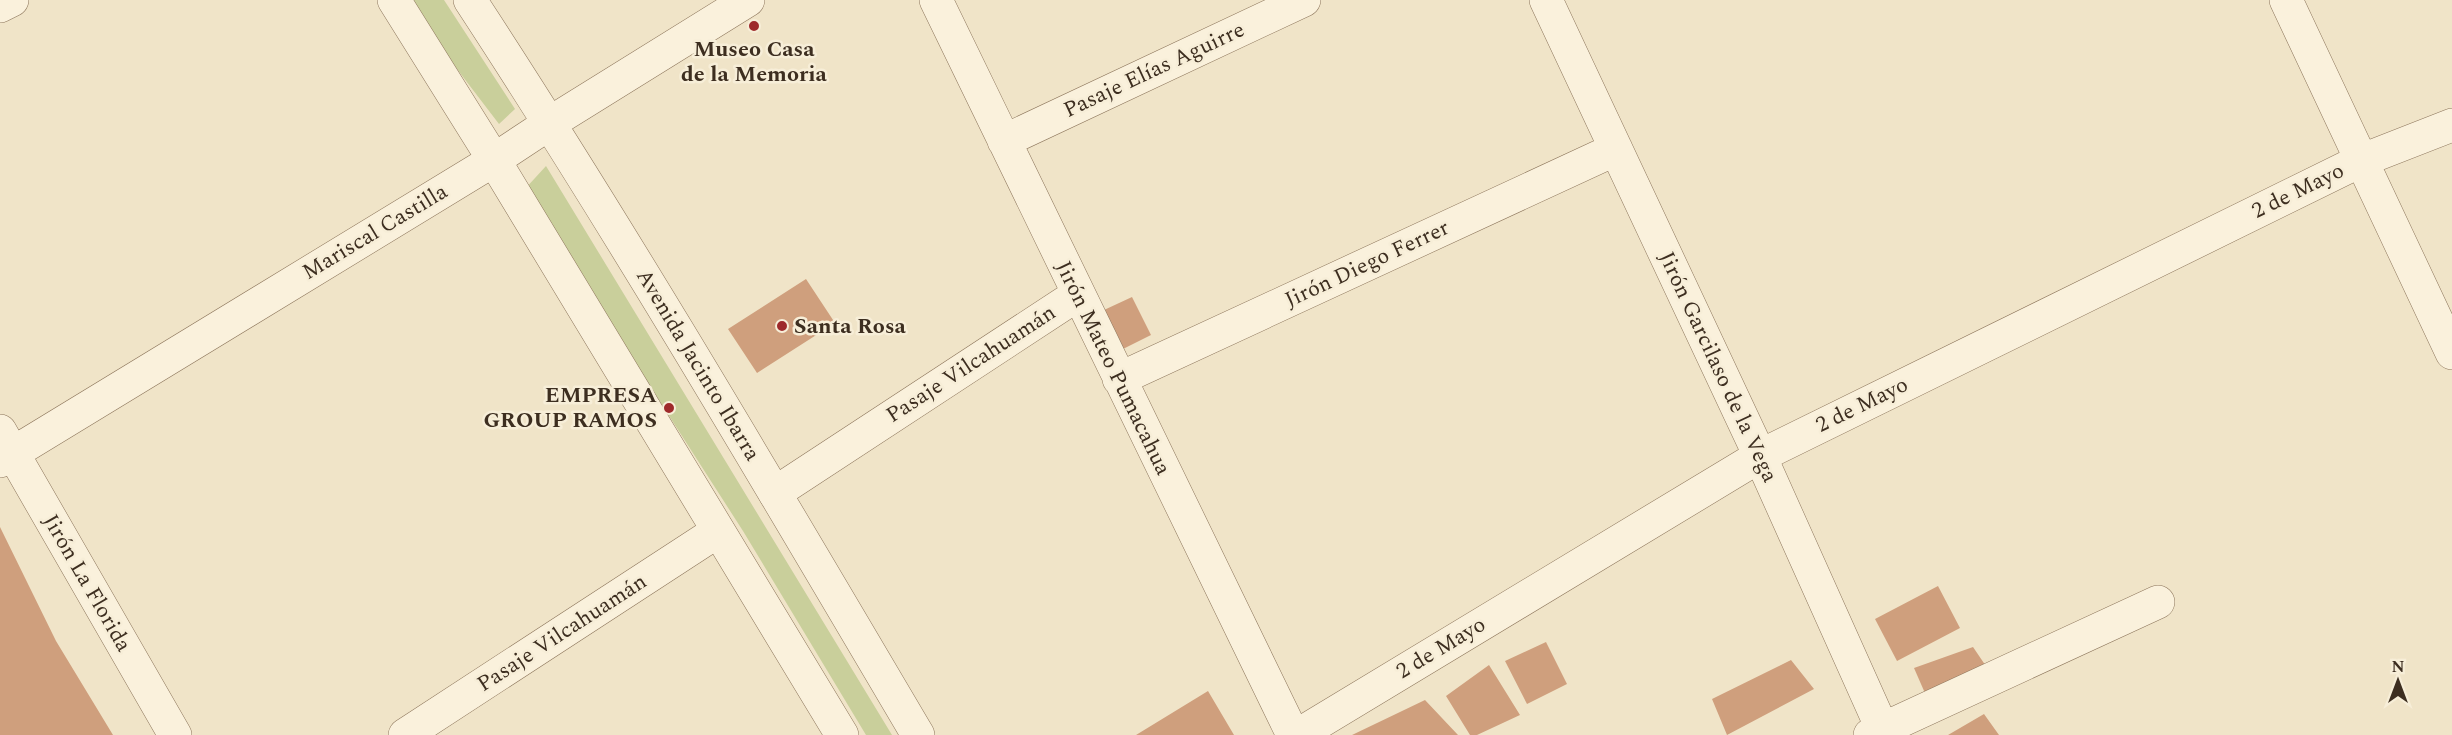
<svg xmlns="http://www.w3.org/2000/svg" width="2452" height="735" font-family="Spectral,serif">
	<rect width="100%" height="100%" fill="#f0e4c8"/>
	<path fill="#c9cf9b" d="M407 0H444L515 109 499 124 421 22Z
		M546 166 892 735H866L743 531 524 190Z"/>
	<path fill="#cf9f7d" d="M806 279 835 323 757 373 728 329Z
		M1132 297 1151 335 1123 349 1104 310Z
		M0 527 56 641 113 735H0Z
		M1938 586 1960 628 1897 661 1875 619Z
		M1546 642 1567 684 1527 704 1505 661Z
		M1973 647 1992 675 1928 700 1914 668Z
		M1791 660 1814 689 1727 735 1712 699Z
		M1489 665 1520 715 1477 735H1470L1446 696Z
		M1208 691 1234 735H1136Z
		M1425 700 1458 735H1352Z
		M1984 714 1999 735H1948Z"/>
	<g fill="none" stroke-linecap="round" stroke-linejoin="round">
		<g stroke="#8d765c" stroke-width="34">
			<path id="minor" d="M936 0 1293 735
				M1546 0 1760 456 1885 735
				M2286 0 2452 353
				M0 6 12 0
				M1004 141 1304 0
				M1119 379 1616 149
				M0 431 175 735
				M0 461 494 160 550 123 748 0
				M775 493 1077 295
				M405 735 718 531
				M1298 735 1760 456 2360 161 2452 125
				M1870 735 2158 602"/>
		</g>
		<g stroke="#8d765c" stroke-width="34">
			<path id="tertiary" d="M394 0 494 160 842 735
				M470 0C627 240 772 488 918 735"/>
		</g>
		<use href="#minor" stroke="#faf1dc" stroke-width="33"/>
		<use href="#tertiary" stroke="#faf1dc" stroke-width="33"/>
	</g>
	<g fill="#9e2a2b" stroke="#f7eed8" stroke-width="2">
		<circle cx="754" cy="26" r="6"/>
		<circle cx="782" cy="326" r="6"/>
		<circle cx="669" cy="408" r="6"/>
	</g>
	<g text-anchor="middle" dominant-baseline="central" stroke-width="5" stroke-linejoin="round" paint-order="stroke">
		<g font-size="22" font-weight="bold" fill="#3d2e20" stroke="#f7eed8">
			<text x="754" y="49">Museo Casa<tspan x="754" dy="25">de la Memoria</tspan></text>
			<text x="794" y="326" text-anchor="start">Santa Rosa</text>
			<text x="657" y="395" text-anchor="end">EMPRESA<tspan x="657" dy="25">GROUP RAMOS</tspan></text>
		</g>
		<g font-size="22" fill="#3d2e20" stroke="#f7eed8">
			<text transform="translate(1154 70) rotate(-25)">Pasaje Elías Aguirre</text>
			<text transform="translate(2298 191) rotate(-26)">2 de Mayo</text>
			<text transform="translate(375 232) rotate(-31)">Mariscal Castilla</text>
			<text transform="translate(1367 264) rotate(-25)">Jirón Diego Ferrer</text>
			<text transform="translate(971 364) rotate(-33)">Pasaje Vilcahuamán</text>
			<text transform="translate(698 365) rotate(59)">Avenida Jacinto Ibarra</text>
			<text transform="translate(1718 367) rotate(65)">Jirón Garcilaso de la Vega</text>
			<text transform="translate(1113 368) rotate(64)">Jirón Mateo Pumacahua</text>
			<text transform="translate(1862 405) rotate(-26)">2 de Mayo</text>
			<text transform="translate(87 583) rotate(60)">Jirón La Florida</text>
			<text transform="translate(562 633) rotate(-33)">Pasaje Vilcahuamán</text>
			<text transform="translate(1441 648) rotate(-31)">2 de Mayo</text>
		</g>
	</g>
	<g transform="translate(2398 681)" stroke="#f7eed8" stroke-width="4.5" paint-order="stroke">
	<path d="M0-4.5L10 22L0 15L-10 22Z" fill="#3d2e20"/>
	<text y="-9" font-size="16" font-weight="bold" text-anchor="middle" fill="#3d2e20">N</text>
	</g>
</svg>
